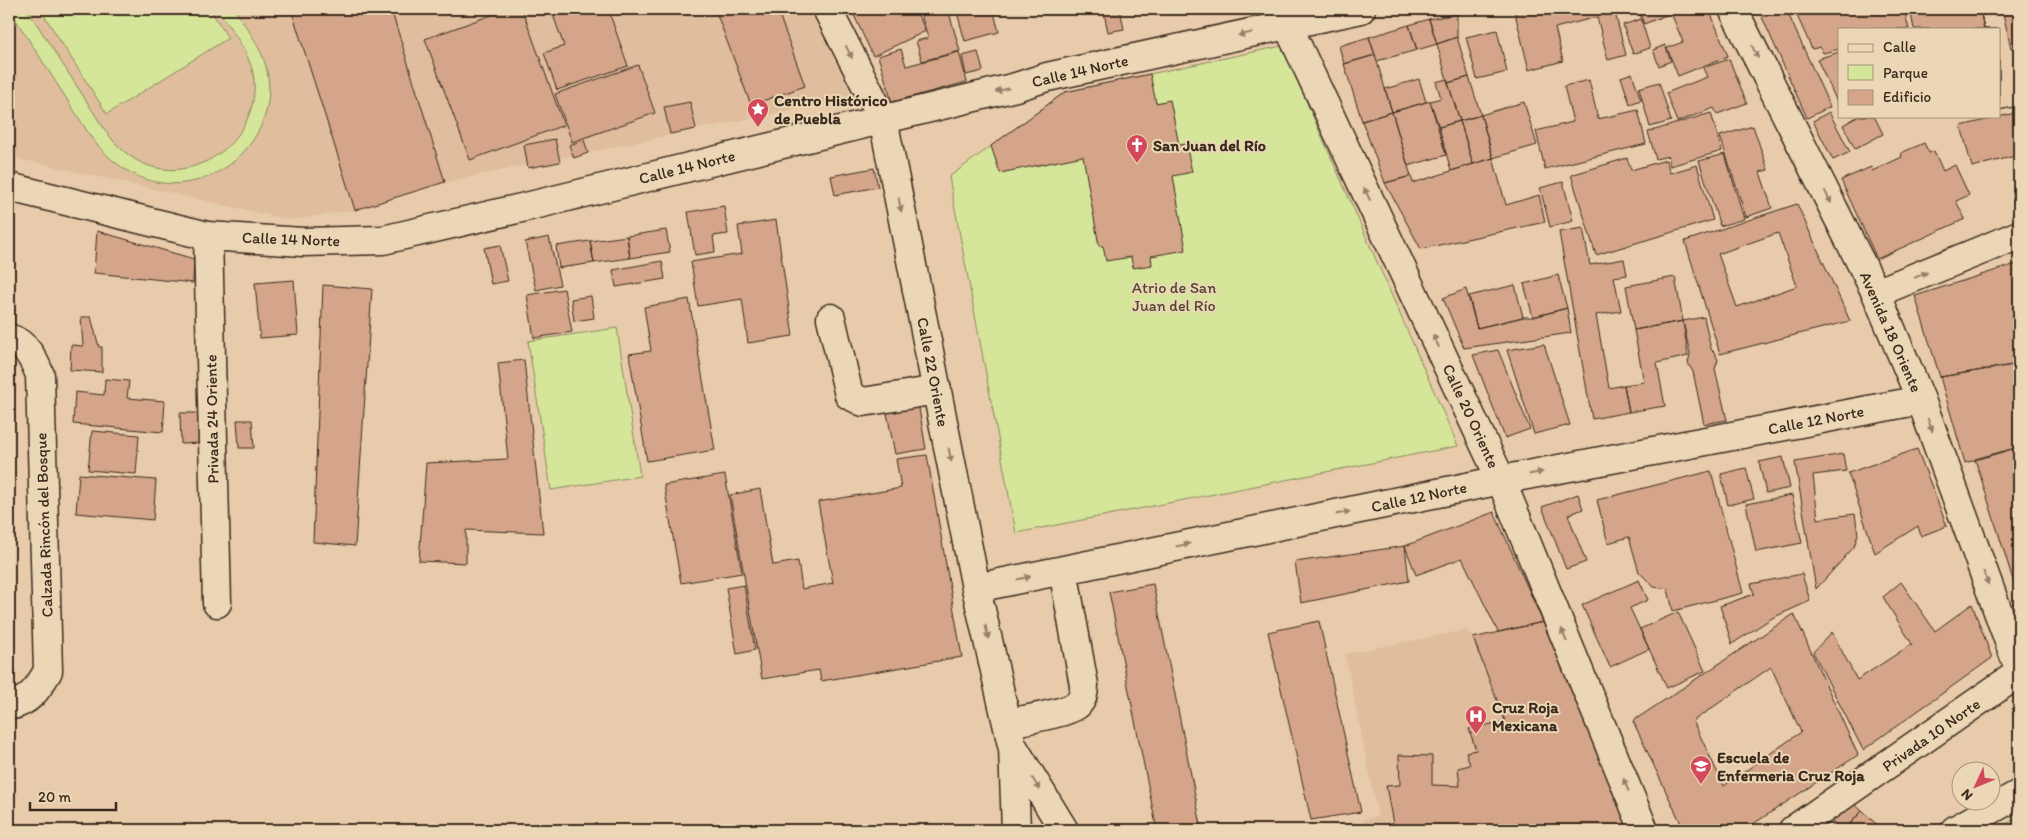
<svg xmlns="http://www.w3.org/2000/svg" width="2028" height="839" font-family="Itim,sans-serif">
	<rect width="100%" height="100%" fill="#e8cbaa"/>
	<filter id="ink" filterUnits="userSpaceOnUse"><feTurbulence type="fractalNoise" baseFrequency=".02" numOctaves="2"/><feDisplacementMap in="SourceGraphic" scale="10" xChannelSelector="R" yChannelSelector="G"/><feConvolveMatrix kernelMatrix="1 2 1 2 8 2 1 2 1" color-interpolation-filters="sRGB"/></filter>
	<g filter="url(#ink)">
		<path fill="#dfbd9d" d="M9 9H809L853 97 446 182 355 210 291 220 16 158 9 141Z
			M1543 622 1629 830H1364L1363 820 1378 816 1345 654 1466 630 1474 638Z"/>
		<path fill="#d5e69a" stroke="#88885c" d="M9 9H27C47 40 67 71 87 102 98 119 109 140 126 153 180 197 260 147 254 79 251 53 231 30 217 9H234C248 29 265 52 268 77 277 142 212 199 148 180 125 173 108 158 93 140Z
			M40 9H210L228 38 107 114Z
			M1282 46 1458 446 1016 533 949 177 1065 92Z
			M617 328 640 476 551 490 528 341Z
			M2019 817V830H1995Z"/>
		<path fill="#d4a589" stroke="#3b2a1e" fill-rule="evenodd" d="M291 9H391L445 182 355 210Z
			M508 9H522L564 125 470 160 425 39Z
			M551 9H608L628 66 557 90 544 53 564 46Z
			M715 9H777L805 86 751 105Z
			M851 9H915L926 31 873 56Z
			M928 9H948L960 51 922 61 916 41 928 38 920 11Z
			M956 9H993L999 32 965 41Z
			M1103 9H1120L1124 29 1108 32Z
			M1215 9H1234L1217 14Z
			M1514 9H1614L1626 55 1608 60 1597 17 1555 28 1563 61 1529 70Z
			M1623 9H1709L1728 56 1678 76 1667 48 1683 42 1671 13 1644 24 1638 9 1626 14Z
			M1780 9H1786L1830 107 1807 118 1762 17Z
			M1794 9H1904L1909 29H1839V49L1823 53 1820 47 1812 49Z
			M1910 9H1980L1984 29H1914Z
			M1980 9H2002L2011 48H2019V106L1999 110V29H1984Z
			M1980 9H2019V106L1999 110V29H1984Z
			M1457 14V37L1437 44 1429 19Z
			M1429 19 1437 44 1417 50 1409 25Z
			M1641 19 1650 48 1633 54 1623 25Z
			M1409 25 1417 50 1377 61 1369 37Z
			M1497 30 1507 72 1477 79 1466 37Z
			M1369 37 1375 55 1344 64 1339 46Z
			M1457 37 1469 77 1448 83 1437 44Z
			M1665 45 1671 61 1659 66 1653 50Z
			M901 49 906 66 959 52 967 82 892 102 878 56Z
			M978 52 983 71 966 75 962 56Z
			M1839 52V106L1817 59Z
			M1375 55 1392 112 1362 121 1344 64Z
			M1729 59 1747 103 1717 114 1714 108 1677 122 1666 93 1707 77 1703 68Z
			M638 65 655 113 572 142 555 94Z
			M1632 73 1641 100 1630 104 1621 77Z
			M1150 74 1156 103 1170 100 1179 145 1186 144 1192 172 1173 176 1186 250 1151 256 1152 265 1133 268 1131 257 1106 261 1103 246H1099L1083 156 1000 173 991 146 1065 92Z
			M1469 77 1481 115 1460 121 1448 83Z
			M1419 79 1426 102 1392 112 1385 89Z
			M1447 79 1460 121 1439 127 1430 101 1441 98 1436 82Z
			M1589 80 1598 119 1638 110 1646 144 1545 169 1536 131 1573 122 1564 86Z
			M1659 82 1671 121 1650 127 1639 88Z
			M1430 101 1446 155 1408 166 1392 112Z
			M690 102 696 129 670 134 664 107Z
			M1524 102 1537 145 1493 158 1481 115Z
			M1392 112 1411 176 1385 183 1362 121Z
			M1829 112 1850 152 1833 160 1813 121Z
			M2019 112V155L1972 167 1961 126Z
			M1711 113 1722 151 1670 166 1668 156 1656 159 1648 132Z
			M1481 115 1493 158 1473 164 1460 121Z
			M1859 116H1874L1883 134 1855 149 1843 125Z
			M1460 121 1473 164 1451 171 1439 127Z
			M1753 126 1768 170 1760 172 1772 208 1746 217 1720 136Z
			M555 139 560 162 528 168 524 145Z
			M584 140 588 153 574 158 569 145Z
			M1924 143 1929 153 1934 151 1943 171 1955 165 1969 195 1956 201 1965 219 1877 259 1841 180 1871 167 1872 171 1902 157 1901 153Z
			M1725 154 1744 219 1720 226 1699 161Z
			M1493 158 1506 205 1539 195 1545 222 1421 249 1385 183 1411 176 1413 183Z
			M1627 158 1631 170 1666 160 1670 173 1697 165 1713 220 1596 255 1571 175Z
			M874 168 878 187 835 195 831 176Z
			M1563 182 1573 221 1550 227 1540 188Z
			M1797 204 1850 321 1720 354 1685 241ZM1778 233 1797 286 1737 307 1718 254Z
			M724 206 728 234 713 236 715 252 695 255 688 212Z
			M776 220 793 336 748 343 742 299 698 306 691 262 742 254 738 226Z
			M1583 228 1590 265 1624 259 1627 275 1614 277 1621 311 1596 315 1609 388 1624 385 1629 412 1592 419 1559 232Z
			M666 230 670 252 630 258 627 236Z
			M97 231 194 259 193 283 94 273Z
			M627 236 630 258 594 263 590 241Z
			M549 237 560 285 536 290 525 242Z
			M590 241 594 263 559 268 556 246Z
			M500 245 508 281 491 284 484 248Z
			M662 261 665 279 616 287 613 270Z
			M2019 263V364L1940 377 1915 296Z
			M1558 275 1567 308 1533 317 1524 284Z
			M1675 277 1683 321 1634 330 1626 286Z
			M294 280 298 335 260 338 255 283Z
			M323 285 372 289 355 546 313 542Z
			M1515 285 1523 317 1477 328 1469 296Z
			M9 287H13L14 323H9Z
			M564 289 572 332 534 338 527 295Z
			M1466 289 1477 328 1523 317H1533L1567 308 1571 333 1464 348 1443 298Z
			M591 296 594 318 574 321 571 299Z
			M689 299 715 450 647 461 629 354 651 351 644 307Z
			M81 317H91L99 347H102V372L70 370 71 345 83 346Z
			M1704 317 1711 349 1715 353 1718 360 1715 369 1727 420 1704 424 1693 372 1688 363 1690 354 1683 321Z
			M1683 321 1688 356 1657 363 1665 406 1629 412 1624 385 1644 382 1634 330Z
			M1544 344 1570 425 1534 434 1507 350Z
			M1498 350 1530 429 1505 438 1473 355Z
			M524 360 543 533 466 530V563L419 561 426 463 508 459 498 363Z
			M2019 364V447L1965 463 1940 377Z
			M105 379 129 381 127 398 165 401 163 432 73 424 75 392 104 395Z
			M917 397 926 449 895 454 885 403Z
			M180 413H198L200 443 181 444Z
			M237 420H252L254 448H239Z
			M92 431 139 435 136 474 88 470Z
			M2019 447V599L1975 459Z
			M1917 449 1947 526 1921 536 1918 526 1875 553 1848 473Z
			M1843 454 1846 471 1813 475 1818 519 1855 514 1858 534 1854 547 1816 589 1795 462Z
			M927 455 962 657 821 681 819 670 762 679 730 495 760 489 773 565 798 561 802 589 833 583 818 502 901 488 896 459Z
			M1783 457 1790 488 1766 493 1759 462Z
			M1746 468 1754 499 1728 505 1721 474Z
			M1711 471 1743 593 1673 611 1668 589 1654 587 1639 572 1629 537 1608 543 1597 500Z
			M79 474 156 480 153 520 76 513Z
			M725 475 742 573 681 583 664 485Z
			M1578 494 1583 509 1568 515 1586 562 1566 569 1542 507Z
			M1792 495 1802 543 1756 552 1746 504Z
			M1494 512 1543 622 1498 632 1462 558 1416 575 1405 546Z
			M1405 546 1409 581 1301 603 1295 562Z
			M1802 574 1810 601 1772 618 1732 644 1720 606 1754 594 1751 584Z
			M1639 580 1648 600 1630 608 1649 649 1610 667 1582 605Z
			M1901 582 1935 631 1972 604 1992 658 1863 750 1813 652 1832 632 1857 680 1912 644 1883 597Z
			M1153 584 1202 830H1157L1109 592Z
			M744 585 755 650 737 654 726 588Z
			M1678 612 1705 671 1667 688 1640 629Z
			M1794 614 1858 755 1744 830H1684L1633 721ZM1771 667 1801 732 1724 786 1693 721Z
			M1319 621 1361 812 1311 820 1268 632Z
			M1543 622 1629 830H1364L1393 824 1386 786 1400 785 1399 755 1432 756V785L1460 786 1458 768 1470 765 1466 752 1476 750 1469 729 1505 721 1473 638Z
			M1846 797 1862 811 1844 830H1842L1828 818Z
			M1862 811 1883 830H1844Z
			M1355 824 1356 830H1336L1335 827Z"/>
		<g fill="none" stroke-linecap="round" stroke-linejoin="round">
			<g stroke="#3b2a1e" stroke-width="31">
				<path id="minor" d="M827 9 883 119 976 588 1012 745 1064 830
					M1280 9 1501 480 1644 830
					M1733 9 1876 293 1921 400 2019 669
					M9 187 208 236 303 242 383 240 530 206 1016 87 1047 77 1361 9
					M208 236 217 603
					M1876 293 2019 235
					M831 318 849 395 863 402 937 390
					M9 338C26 343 34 360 40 375L48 671C38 688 30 702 9 706
					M976 588 1501 480 1921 400
					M1008 723C1022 720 1069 713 1078 704 1083 699 1084 692 1084 685L1063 570
					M1013 747 1016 830
					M1793 830 2019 673
					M1955 830 2019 794"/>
			</g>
			<use href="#minor" stroke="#ebd7b5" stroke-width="28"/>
		</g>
		<defs><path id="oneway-solid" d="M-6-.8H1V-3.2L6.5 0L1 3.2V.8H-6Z" transform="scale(1.25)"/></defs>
		<g fill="#93806a">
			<use href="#oneway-solid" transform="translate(1245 34) rotate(168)"/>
			<use href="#oneway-solid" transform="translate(849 52) rotate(63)"/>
			<use href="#oneway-solid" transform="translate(1755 52) rotate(63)"/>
			<use href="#oneway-solid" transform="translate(1002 90) rotate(166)"/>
			<use href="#oneway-solid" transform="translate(1367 194) rotate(-115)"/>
			<use href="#oneway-solid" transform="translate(1828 197) rotate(63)"/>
			<use href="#oneway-solid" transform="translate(900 205) rotate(79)"/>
			<use href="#oneway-solid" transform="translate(1921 275) rotate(-22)"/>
			<use href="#oneway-solid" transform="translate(1436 341) rotate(-115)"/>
			<use href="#oneway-solid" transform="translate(1930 425) rotate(70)"/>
			<use href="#oneway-solid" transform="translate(950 455) rotate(79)"/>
			<use href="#oneway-solid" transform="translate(1536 473) rotate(-11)"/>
			<use href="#oneway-solid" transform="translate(1343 513) rotate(-12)"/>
			<use href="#oneway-solid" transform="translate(1183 545) rotate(-12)"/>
			<use href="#oneway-solid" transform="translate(1024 578) rotate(-12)"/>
			<use href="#oneway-solid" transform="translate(1986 578) rotate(70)"/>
			<use href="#oneway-solid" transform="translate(987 632) rotate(77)"/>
			<use href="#oneway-solid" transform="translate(1564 635) rotate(-112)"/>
			<use href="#oneway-solid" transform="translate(1036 784) rotate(59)"/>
			<use href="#oneway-solid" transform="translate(1626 785) rotate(-112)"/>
		</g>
	</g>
	<defs>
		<g id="sight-pin" transform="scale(1.125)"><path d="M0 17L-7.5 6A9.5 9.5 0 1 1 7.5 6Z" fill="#d1495b" stroke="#ebd7b5"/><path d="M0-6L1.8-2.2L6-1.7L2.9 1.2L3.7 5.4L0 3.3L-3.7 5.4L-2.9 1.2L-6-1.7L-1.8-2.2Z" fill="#fff"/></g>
		<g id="church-pin" transform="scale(1.125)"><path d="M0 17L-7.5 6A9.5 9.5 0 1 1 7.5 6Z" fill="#d1495b" stroke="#ebd7b5"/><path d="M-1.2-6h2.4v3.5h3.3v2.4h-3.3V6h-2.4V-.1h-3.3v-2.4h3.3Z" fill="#fff"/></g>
		<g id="hospital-pin" transform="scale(1.125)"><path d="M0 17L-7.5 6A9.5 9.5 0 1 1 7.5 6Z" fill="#d1495b" stroke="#ebd7b5"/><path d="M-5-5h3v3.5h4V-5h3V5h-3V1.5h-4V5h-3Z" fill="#fff"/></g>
		<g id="school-pin" transform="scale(1.125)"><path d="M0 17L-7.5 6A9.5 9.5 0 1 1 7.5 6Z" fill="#d1495b" stroke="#ebd7b5"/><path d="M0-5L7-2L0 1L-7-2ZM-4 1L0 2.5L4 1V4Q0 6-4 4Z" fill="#fff"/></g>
	</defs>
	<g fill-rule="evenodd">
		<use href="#sight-pin" x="758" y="109"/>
		<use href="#church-pin" x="1137" y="145"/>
		<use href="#hospital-pin" x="1476" y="716"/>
		<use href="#school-pin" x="1701" y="766"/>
	</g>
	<g text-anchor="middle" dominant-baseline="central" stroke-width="4" stroke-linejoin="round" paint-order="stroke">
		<g font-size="16" fill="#3b2a1e" stroke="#ebd7b5">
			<text transform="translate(1080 71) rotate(-13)">Calle 14 Norte</text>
			<text transform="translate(687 167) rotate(-14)">Calle 14 Norte</text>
			<text transform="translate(291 239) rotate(2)">Calle 14 Norte</text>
			<text transform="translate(1891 332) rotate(66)">Avenida 18 Oriente</text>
			<text transform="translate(933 372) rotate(79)">Calle 22 Oriente</text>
			<text transform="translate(1471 416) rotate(65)">Calle 20 Oriente</text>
			<text transform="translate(212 419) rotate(-91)">Privada 24 Oriente</text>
			<text transform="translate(1816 420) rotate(-11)">Calle 12 Norte</text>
			<text transform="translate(1419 497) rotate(-12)">Calle 12 Norte</text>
			<text transform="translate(44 525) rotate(-92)">Calzada Rincón del Bosque</text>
			<text transform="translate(1931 735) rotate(-35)">Privada 10 Norte</text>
		</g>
		<g font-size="16" font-weight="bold" fill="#3b2a1e" stroke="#ebd7b5" text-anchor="start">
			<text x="774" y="100">Centro Histórico<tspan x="774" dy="18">de Puebla</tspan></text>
			<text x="1153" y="145">San Juan del Río</text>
			<text x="1492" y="707">Cruz Roja<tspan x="1492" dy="18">Mexicana</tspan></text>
			<text x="1717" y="757">Escuela de<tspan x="1717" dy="18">Enfermeria Cruz Roja</tspan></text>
		</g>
		<g font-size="16" fill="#524631" stroke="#ebd7b5">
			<text x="1174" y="287">Atrio de San<tspan x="1174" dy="18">Juan del Río</tspan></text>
		</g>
	</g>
	<rect width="2028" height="839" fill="none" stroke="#ebd7b5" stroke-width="30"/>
	<rect x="15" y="15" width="1998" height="809" fill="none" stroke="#3b2a1e" stroke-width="2" filter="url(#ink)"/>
	<rect x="1838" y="28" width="162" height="90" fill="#ebd7b5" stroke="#a59279"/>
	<rect x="1848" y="44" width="25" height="8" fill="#ebd7b5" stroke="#a59279"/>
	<text x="1883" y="52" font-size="15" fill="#3b2a1e">Calle</text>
	<rect x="1848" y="65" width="25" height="15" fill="#d5e69a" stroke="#a59279"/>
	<text x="1883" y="78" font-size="15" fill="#3b2a1e">Parque</text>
	<rect x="1848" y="90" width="25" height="15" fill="#d4a589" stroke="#a59279"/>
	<text x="1883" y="102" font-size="15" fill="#3b2a1e">Edificio</text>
	<g transform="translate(1976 786) rotate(226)"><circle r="24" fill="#ebd7b5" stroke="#a59279"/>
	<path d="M0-4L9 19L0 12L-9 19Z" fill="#d1495b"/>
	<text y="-8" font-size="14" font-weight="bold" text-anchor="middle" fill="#3b2a1e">N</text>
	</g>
	<path d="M30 802v8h86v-8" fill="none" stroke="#3b2a1e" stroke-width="2.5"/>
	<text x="38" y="802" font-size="15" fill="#3b2a1e" stroke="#ebd7b5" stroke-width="4" paint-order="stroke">20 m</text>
</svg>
